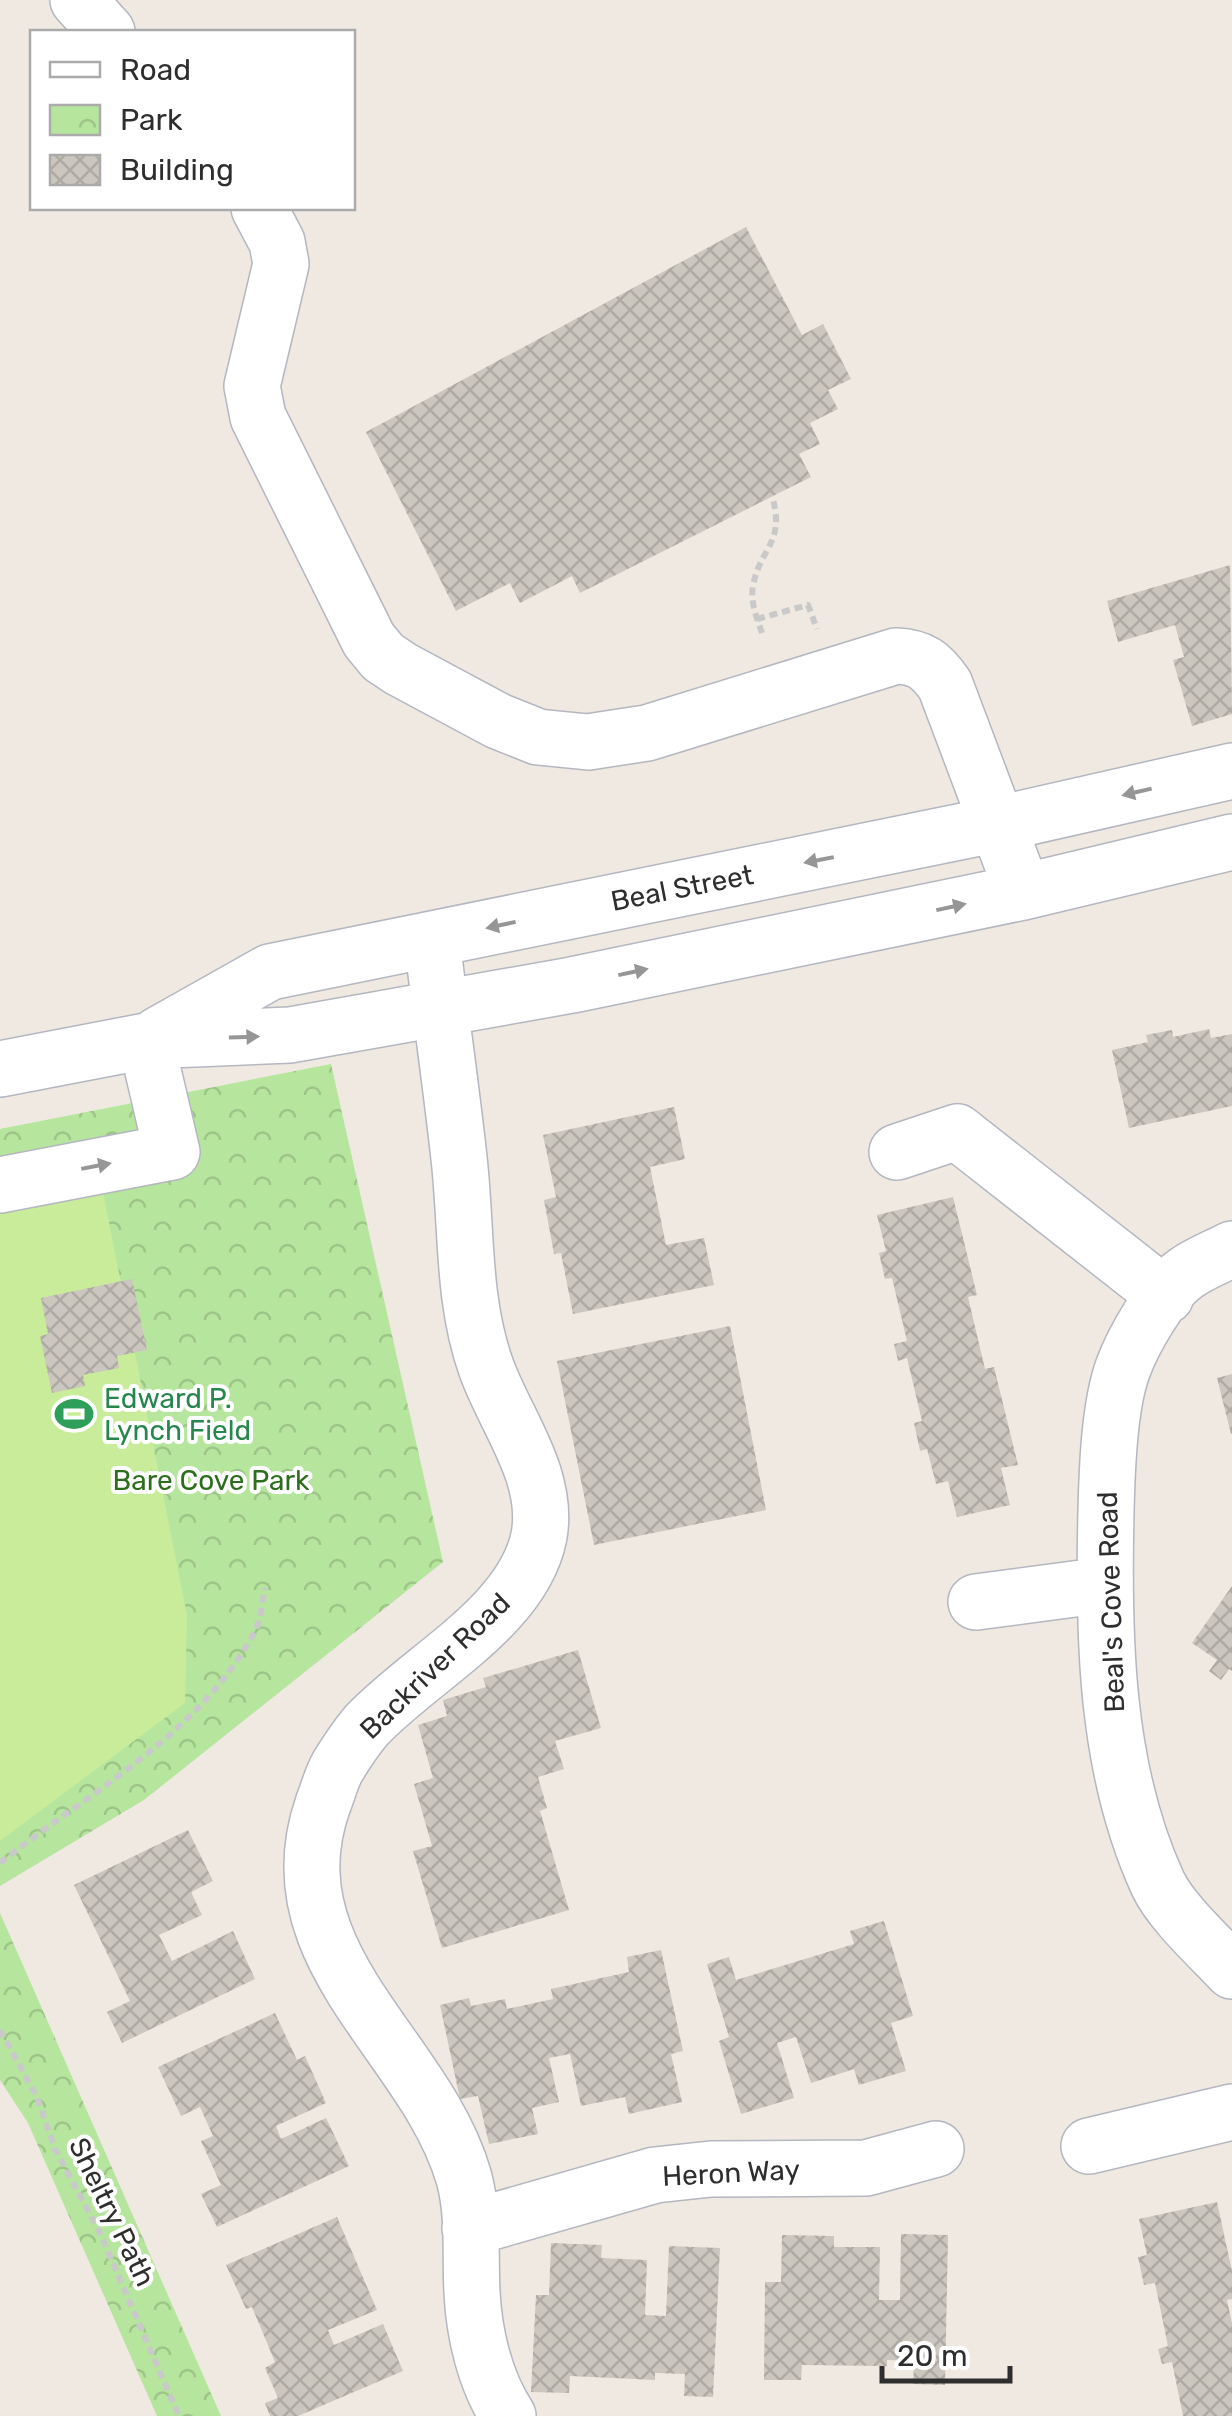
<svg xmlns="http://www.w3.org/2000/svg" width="1232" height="2416" font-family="Rubik,sans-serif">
	<defs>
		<pattern id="park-crowns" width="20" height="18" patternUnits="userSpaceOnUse" patternTransform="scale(2.5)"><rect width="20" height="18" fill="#b6e59e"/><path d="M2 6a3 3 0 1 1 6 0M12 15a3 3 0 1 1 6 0" fill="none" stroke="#9dc588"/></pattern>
		<pattern id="building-cross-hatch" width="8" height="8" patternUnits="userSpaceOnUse" patternTransform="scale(2.5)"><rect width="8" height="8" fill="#cbc7bf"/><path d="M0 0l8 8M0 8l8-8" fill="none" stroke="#afaba4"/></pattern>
	</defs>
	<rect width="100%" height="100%" fill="#efe9e1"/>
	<path fill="url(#park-crowns)" d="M331 1064 443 1562 144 1800 0 1886V1129Z
		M0 1913 221 2416H157L28 2123 0 2080Z"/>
	<path fill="#c9ec9a" d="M103 1192 187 1615 185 1703 0 1841V1212Z"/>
	<path fill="url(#building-cross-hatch)" d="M746 227 802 335 823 324 851 379 828 390 838 409 810 423 820 444 799 454 811 477 580 593 572 576 520 603 510 583 456 611 366 432Z
		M1230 565 1232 714 1192 726 1173 660 1184 657 1175 625 1118 642 1107 601Z
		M1209 1029 1211 1038 1232 1034V1106L1129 1128 1112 1050 1148 1042 1146 1035 1172 1030 1173 1037Z
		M674 1107 685 1159 650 1167 666 1245 704 1238 714 1285 573 1314 561 1253 554 1254 544 1200 556 1197 543 1135Z
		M953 1197 977 1295 968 1297 985 1369 994 1367 1018 1465 1001 1468 1010 1505 957 1517 948 1481 936 1484 927 1449 920 1451 914 1423 922 1421 907 1358 898 1361 894 1344 907 1341 892 1278 885 1279 879 1253 886 1251 877 1215Z
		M132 1279 147 1350 117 1356 119 1368 83 1375 85 1386 52 1393 40 1336 48 1334 41 1298Z
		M730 1326 766 1510 594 1545 557 1361Z
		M1232 1374V1434H1231L1217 1378Z
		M1232 1586V1671L1229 1669 1221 1680 1209 1671 1217 1660 1192 1643Z
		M578 1650 601 1728 555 1741 564 1769 538 1777 547 1808 540 1811 569 1910 442 1948 413 1851 432 1846 414 1784 433 1778 418 1725 447 1716 443 1700 486 1687 483 1678Z
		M188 1830 213 1881 191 1892 202 1915 159 1935 172 1961 233 1931 255 1979 122 2043 107 2012 130 2001 74 1885Z
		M884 1921 913 2016 891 2023 906 2071 859 2085 854 2069 811 2083 796 2037 777 2043 794 2098 741 2114 719 2041 729 2037 707 1964 729 1957 736 1980 854 1944 850 1931Z
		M661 1950 683 2051 671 2054 682 2102 629 2114 625 2097 581 2106 570 2054 549 2058 559 2102 532 2108 538 2134 489 2144 478 2096 460 2099 440 2005 469 1998 471 2006 505 1999 507 2009 553 1999 551 1989 629 1972 627 1957Z
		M275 2013 297 2060 305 2056 326 2103 276 2126 281 2139 326 2118 349 2166 217 2227 201 2194 221 2185 201 2141 213 2136 200 2107 181 2116 158 2067Z
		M1217 2202 1232 2271V2299L1227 2300 1232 2323V2416H1183L1172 2362 1162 2364 1158 2349 1168 2346 1155 2283 1144 2285 1138 2257 1147 2255 1139 2219Z
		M337 2217 377 2310 328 2330 334 2345 383 2324 403 2371 298 2416H270L265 2403 278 2398 265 2368 275 2362 252 2307 246 2309 226 2265Z
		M901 2234 948 2235 945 2385 913 2384 914 2361 887 2360V2366L802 2365 801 2380H764L765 2282H781L782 2235 834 2236V2247H880L879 2300H900Z
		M551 2243 602 2245 601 2258 647 2260 645 2315 666 2316 669 2246 720 2248 713 2397 684 2396 685 2374 655 2373V2380L570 2376 569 2393 531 2392 536 2295H549Z"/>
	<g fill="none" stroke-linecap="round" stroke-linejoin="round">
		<g stroke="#b4b7c1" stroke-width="58">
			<path id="minor" d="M78 0 107 32
				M259 208 277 242 281 264 252 386 258 417 369 640 383 657 401 669 498 721 538 737 588 742 647 733 896 656C921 657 931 665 945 685L1023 892
				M432 939C440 1012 451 1085 459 1158 467 1228 462 1300 486 1367 505 1421 550 1475 539 1536 523 1617 419 1669 366 1726 356 1738 346 1753 338 1766 331 1778 328 1792 323 1804 269 1958 426 2045 464 2178 474 2215 470 2255 472 2292 474 2334 485 2381 508 2416
				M158 1035 270 972 998 824 1232 771
				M0 1069 146 1041 290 1035 572 985 1023 892 1232 842
				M897 1152 957 1132 1166 1296
				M0 1185 172 1152 146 1041
				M1232 1249C1217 1257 1198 1264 1185 1274 1161 1291 1133 1341 1123 1368 1109 1406 1107 1471 1106 1511 1103 1636 1105 1769 1158 1884 1172 1913 1210 1947 1232 1971
				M976 1602 1104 1585
				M1089 2146 1232 2112
				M470 2228 655 2175 711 2169 866 2168 936 2149"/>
		</g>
		<path stroke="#c9c9c9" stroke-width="6" stroke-dasharray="8 5" stroke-linecap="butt" d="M757 619 808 605 817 629
			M762 633C757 618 750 603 753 586 760 547 786 543 772 496
			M0 1863C89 1792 198 1736 254 1633 261 1621 262 1603 265 1588
			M0 2030 37 2097 55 2149 100 2233 179 2416"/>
		<use href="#minor" stroke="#fff" stroke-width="55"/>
	</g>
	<defs><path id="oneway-solid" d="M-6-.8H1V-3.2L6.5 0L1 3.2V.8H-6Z" transform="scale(2.5)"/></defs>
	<g fill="#969696">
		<use href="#oneway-solid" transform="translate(1137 792) rotate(167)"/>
		<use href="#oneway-solid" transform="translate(819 860) rotate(169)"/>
		<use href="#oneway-solid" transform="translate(951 907) rotate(-12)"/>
		<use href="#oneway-solid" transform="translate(501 925) rotate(168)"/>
		<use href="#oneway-solid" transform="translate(633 972) rotate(-12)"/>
		<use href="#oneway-solid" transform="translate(244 1037) rotate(-2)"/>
		<use href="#oneway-solid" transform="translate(96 1166) rotate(-11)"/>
	</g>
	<defs>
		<g id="stadium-bare" transform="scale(3)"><path d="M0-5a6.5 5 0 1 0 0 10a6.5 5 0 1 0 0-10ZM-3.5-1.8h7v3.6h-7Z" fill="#2e9e5b" stroke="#fff" stroke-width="2.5" paint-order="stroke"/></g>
	</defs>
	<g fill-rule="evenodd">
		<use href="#stadium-bare" x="74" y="1414"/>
	</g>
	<g text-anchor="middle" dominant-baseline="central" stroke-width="8" stroke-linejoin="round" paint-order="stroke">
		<g font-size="28" fill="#2e2e2e" stroke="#fff">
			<text transform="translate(682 888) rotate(-11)">Beal Street</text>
			<text transform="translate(1111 1602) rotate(-92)">Beal's Cove Road</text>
			<text transform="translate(435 1666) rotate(-44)">Backriver Road</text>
			<text transform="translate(731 2173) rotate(-3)">Heron Way</text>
			<text transform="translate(112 2212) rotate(64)">Sheltry Path</text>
		</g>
		<g font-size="28" fill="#27864d" stroke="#fff" text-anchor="start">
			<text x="104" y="1398">Edward P.<tspan x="104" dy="32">Lynch Field</tspan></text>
		</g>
		<g font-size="28" fill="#2c6e1b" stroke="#fff">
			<text x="211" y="1480">Bare Cove Park</text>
		</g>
	</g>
	<rect x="30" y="30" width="325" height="180" fill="#ffffff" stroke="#ababab" stroke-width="2.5"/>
	<rect x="50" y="62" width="50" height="15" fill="#ffffff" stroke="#ababab" stroke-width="2.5"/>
	<text x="120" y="80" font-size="30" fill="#2e2e2e">Road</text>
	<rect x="50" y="105" width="50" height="30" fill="url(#park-crowns)" stroke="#ababab" stroke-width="2.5"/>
	<text x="120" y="130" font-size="30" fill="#2e2e2e">Park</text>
	<rect x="50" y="155" width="50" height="30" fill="url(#building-cross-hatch)" stroke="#ababab" stroke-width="2.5"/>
	<text x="120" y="180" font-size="30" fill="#2e2e2e">Building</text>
	<path d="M882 2366v15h128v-15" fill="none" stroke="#2e2e2e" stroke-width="5"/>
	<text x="897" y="2366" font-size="30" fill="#2e2e2e" stroke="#ffffff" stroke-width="8" paint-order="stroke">20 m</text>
</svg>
